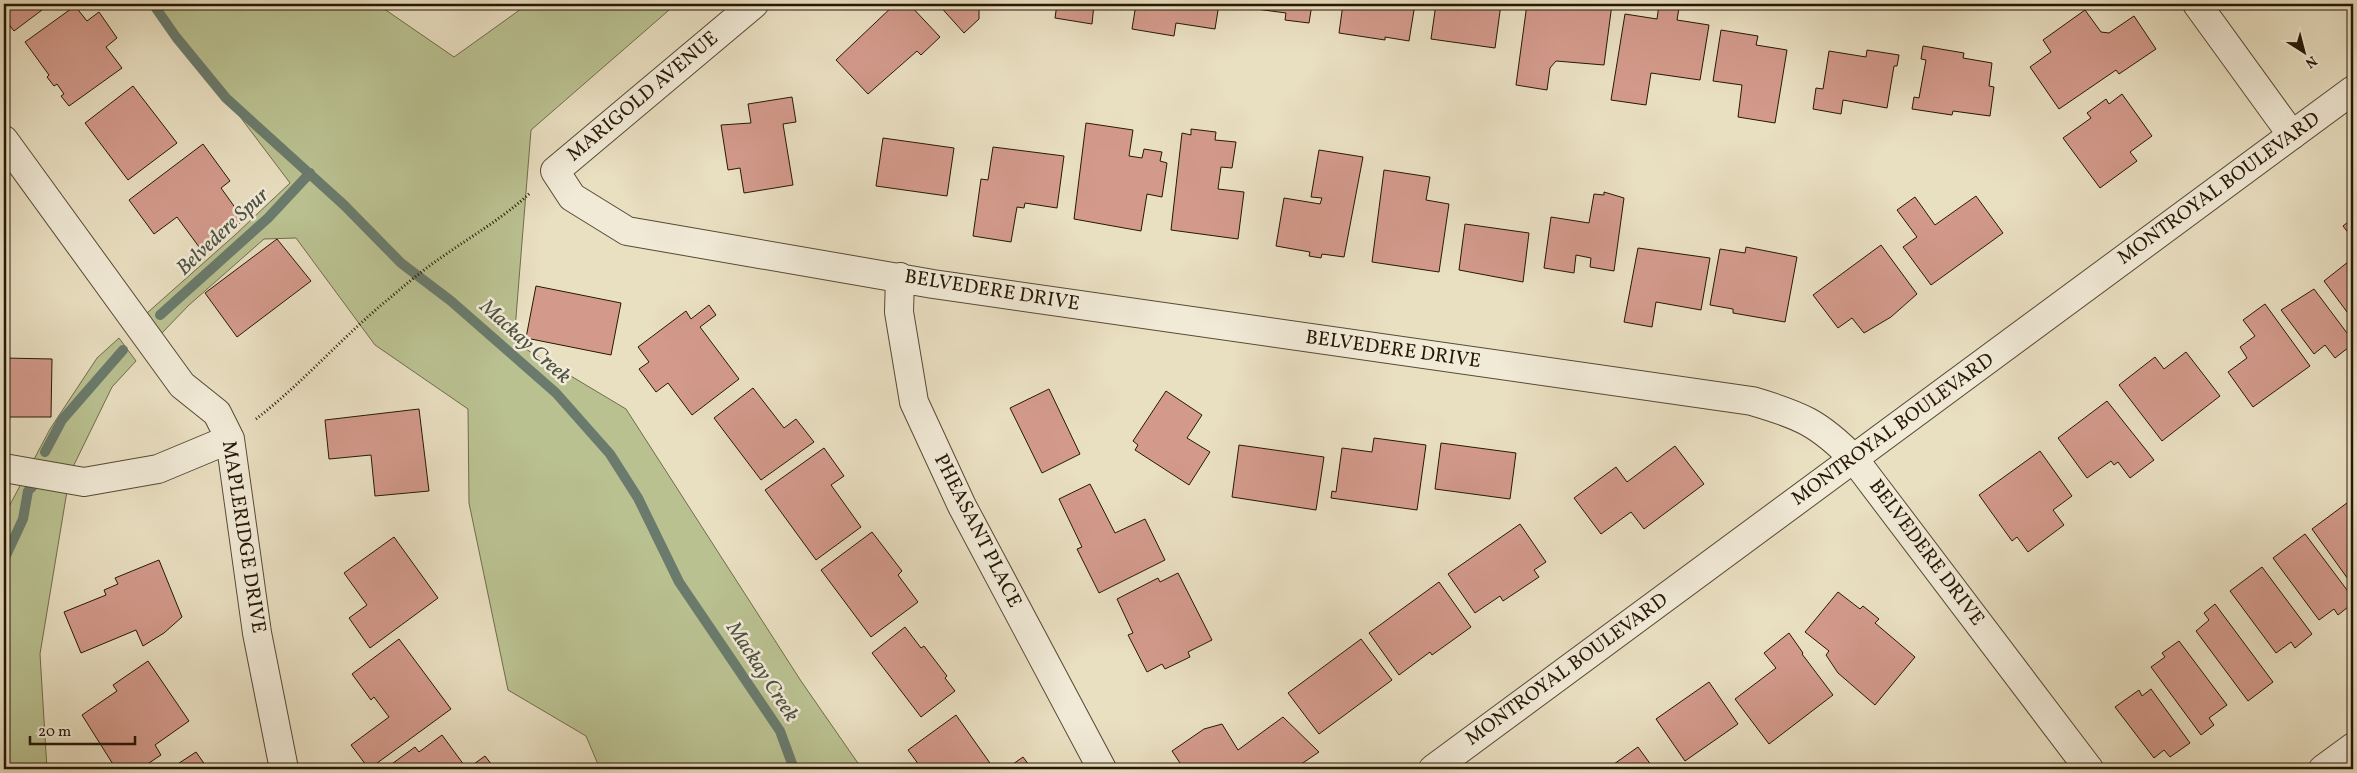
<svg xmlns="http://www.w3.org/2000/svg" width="2357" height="773" font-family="Vollkorn,serif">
	<rect width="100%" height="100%" fill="#e9dfc1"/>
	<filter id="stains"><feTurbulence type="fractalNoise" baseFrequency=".004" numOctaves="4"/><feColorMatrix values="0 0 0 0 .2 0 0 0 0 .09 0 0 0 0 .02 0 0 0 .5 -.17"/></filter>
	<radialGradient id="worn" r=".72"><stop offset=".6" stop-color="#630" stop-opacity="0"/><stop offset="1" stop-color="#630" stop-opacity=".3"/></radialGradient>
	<path fill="#bac191" stroke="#706c4b" d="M155 4H377L454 57 528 4H676L531 130 514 342 626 409 801 681 862 769H600L586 736 508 690 469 503 468 409 375 345 296 238 264 239 189 305 161 334 147 313 235 235 290 183Z
		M119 338 136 361 112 387 70 473 40 654 47 769H4V516L50 429 97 358Z"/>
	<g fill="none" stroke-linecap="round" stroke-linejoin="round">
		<path stroke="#6a7b6d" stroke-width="10" d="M153 4 176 37 226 98 344 205 401 263 451 301 556 393 610 454 638 498 679 582 780 731 794 769
			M160 315 268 218 310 173
			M45 452 62 420 123 350
			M4 560 23 519 28 491 32 487 35 480"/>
	</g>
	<path fill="#d39a8b" stroke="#261805" d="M4 4H50L14 31 4 18Z
		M895 4H909L940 37 921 55 917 51 868 94 836 60Z
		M938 4H979V19L964 33Z
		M1057 4H1094L1092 24 1055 18Z
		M1136 4H1219L1215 29 1176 23 1174 36 1132 29Z
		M1234 4H1312L1309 23 1285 20 1286 13 1234 6Z
		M1343 4H1415L1409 41 1385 37V40L1339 33Z
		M1436 4H1501L1495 48 1431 39Z
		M1527 4H1612L1604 65 1556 61 1550 68 1547 90 1516 85Z
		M1659 5 1679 8 1677 20 1709 25 1700 80 1651 73 1646 105 1611 100 1625 14 1657 19Z
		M75 6 87 21 99 12 117 38 106 47 122 68 69 106 61 96 64 94 57 84 54 86 47 77 49 75 25 42Z
		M2085 10 2101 32 2109 33 2134 16 2156 49 2119 74 2116 70 2059 109 2030 67 2051 52 2043 40Z
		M1721 30 1758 36 1756 45 1787 50 1775 123 1738 117 1742 85 1713 81Z
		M1923 46 1964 53 1963 58 1992 63 1989 86 1994 87 1990 116 1953 111 1952 115 1912 109 1914 97 1919 98 1926 60 1921 59Z
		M1867 50 1899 55 1897 66H1894L1887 108 1843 100 1841 114 1813 109 1816 88 1823 89 1829 51 1866 57Z
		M133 86 177 143 128 180 85 123Z
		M2122 94 2152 136 2130 152 2137 161 2100 188 2063 138 2091 118 2087 113 2106 99 2109 104Z
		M792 97 796 122 783 124 793 185 744 193 740 168 728 170 721 125 751 123 748 104Z
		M1086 123 1133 130 1129 156 1142 158 1144 149 1162 152 1160 161 1167 163 1162 197 1147 194 1141 231 1074 219Z
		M1191 129 1216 132 1215 140 1236 142 1232 168 1221 167 1218 189 1244 192 1238 239 1171 230 1182 133 1191 135Z
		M883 138 954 148 947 196 876 186Z
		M203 144 230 181 221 188 244 220 202 251 177 217 154 234 129 200Z
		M993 147 1064 156 1057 208 1025 203 1024 208 1017 207 1011 242 973 236 981 179 988 180Z
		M1319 150 1363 157 1344 257 1322 254 1321 258 1309 256 1310 252 1276 246 1284 198 1320 204 1322 198 1311 197Z
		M1384 170 1430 177 1426 200 1449 204 1439 272 1372 262Z
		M1604 192 1624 198 1614 271 1590 267 1591 258 1576 255 1574 273 1544 268 1551 217 1589 223 1594 194 1604 195Z
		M1976 196 2003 233 1931 285 1903 247 1917 237 1897 210 1915 197 1935 225Z
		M2353 218V239L2343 226Z
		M1465 224 1529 233 1523 282 1459 270Z
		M277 239 311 281 237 337 205 293Z
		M1881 245 1917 294 1891 317 1864 333 1852 318 1838 328 1813 295Z
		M1746 247 1797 257 1785 322 1733 313V309L1710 305 1720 249 1745 253Z
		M1638 248 1710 258 1701 310 1656 302 1652 327 1624 322Z
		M2353 258V320L2324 281Z
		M536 286 621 303 611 355 526 338Z
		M2314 289 2353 341V344L2335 358 2325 345 2314 354 2281 310Z
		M2265 304 2310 366 2253 407 2228 372 2247 358 2240 347 2255 336 2243 320Z
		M709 305 716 315 700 327 739 379 692 415 668 383 656 392 639 369 649 362 638 347 686 311 691 319Z
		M2186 352 2220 396 2162 441 2119 385 2155 357 2164 369Z
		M4 358 52 359 51 417H4Z
		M753 388 784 428 796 419 814 442 761 480 714 418Z
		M1049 389 1080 454 1042 473 1010 408Z
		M1166 391 1202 415 1187 438 1210 452 1189 485 1135 450 1138 445 1133 441Z
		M2107 401 2154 460 2130 478 2118 462 2114 465 2111 461 2087 478 2058 438Z
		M419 409 429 491 375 496 371 455 329 459 325 420Z
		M1374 438 1426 445 1417 510 1331 498 1332 491 1336 492 1342 448 1372 452Z
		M1441 443 1516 453 1510 499 1435 489Z
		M1239 445 1324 457 1316 510 1232 497Z
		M1675 446 1704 484 1644 529 1631 512 1601 534 1574 498 1616 467 1627 482Z
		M824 448 844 476 831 485 861 527 816 560 765 490Z
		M2040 451 2072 496 2053 510 2064 525 2028 552 2017 537 2012 541 1979 495Z
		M1090 484 1115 533 1145 519 1165 560 1099 593 1077 549 1082 547 1059 499Z
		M2351 500 2353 504V586L2312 529Z
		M1520 524 1546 562 1534 570 1539 577 1503 601 1500 596 1475 613 1448 574Z
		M872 532 902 571 898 575 918 602 871 637 821 570Z
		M2305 534 2353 598V603L2338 615 2334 609 2319 620 2273 558Z
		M394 537 438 598 370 648 349 618 367 605 344 573Z
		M159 560 182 617 164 633 143 646 136 630 81 653 64 612 106 595 104 590 118 584 115 578Z
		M2262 567 2312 634 2295 648 2291 642 2276 653 2230 591Z
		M1178 573 1212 640 1188 652 1190 657 1165 669 1162 664 1147 672 1128 635 1133 633 1117 599 1158 578 1160 582Z
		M1439 582 1471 627 1432 655 1430 652 1399 675 1369 633Z
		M1838 592 1860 609 1863 606 1879 619 1875 623 1915 657 1875 705 1838 673 1826 655 1829 651 1805 632Z
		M2215 604 2273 682 2248 701 2196 631 2209 620 2204 613Z
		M905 627 921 648 924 646 947 676 945 678 955 691 921 717 872 653Z
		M1789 633 1803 653 1802 654 1833 695 1769 744 1735 699 1776 668 1764 653Z
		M399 639 451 709 369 769 351 745 389 717 374 697 371 700 352 674Z
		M1361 639 1392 680 1319 734 1288 693Z
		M2179 641 2227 705 2209 718 2214 725 2201 735 2151 667 2165 657 2162 653Z
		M148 661 189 721 155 745 161 755 140 769H116L82 715 117 691 113 685Z
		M1709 682 1738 724 1685 761 1656 719Z
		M2151 689 2190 743 2170 757 2164 750 2154 758 2115 707 2139 690 2142 696Z
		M956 715 992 766 990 767 991 769H922L908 750Z
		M1283 717 1319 752 1294 769H1184L1172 751 1204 729 1222 724 1238 750Z
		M442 735 467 769H385L415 747 419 752Z
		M1638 747 1654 769H1607Z
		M196 752 208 769H170Z
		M485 756 495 769H467Z
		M1023 757 1032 769H1006Z"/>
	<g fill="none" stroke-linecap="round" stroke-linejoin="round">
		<g stroke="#574a34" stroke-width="30">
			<path id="minor" d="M754 4 555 171 572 197 627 231 933 284 1752 401C1800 415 1819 423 1854 459L2089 769
				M2197 4 2292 135
				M4 140 182 385 217 413 230 439 257 633 284 769
				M900 277 899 312 914 402 962 506 1102 769
				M4 468 84 482 158 469 230 439
				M2323 769 2353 747"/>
		</g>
		<g stroke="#574a34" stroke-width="30">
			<path id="tertiary" d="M1433 769 2353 90"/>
		</g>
		<path stroke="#261805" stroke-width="3" stroke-dasharray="1 2.5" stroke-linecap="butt" d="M256 419C304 382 344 335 391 297 406 284 422 271 439 259 470 237 502 219 530 193"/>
		<use href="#minor" stroke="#f1ead7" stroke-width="28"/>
		<use href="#tertiary" stroke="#f1ead7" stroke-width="28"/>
	</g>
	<g text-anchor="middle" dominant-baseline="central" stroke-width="5" stroke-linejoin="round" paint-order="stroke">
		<g font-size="20" fill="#261805" stroke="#f1ead7">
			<text transform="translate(643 97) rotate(-40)">MARIGOLD AVENUE</text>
			<text transform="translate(2219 189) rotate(-36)">MONTROYAL BOULEVARD</text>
			<text transform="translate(992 291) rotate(9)">BELVEDERE DRIVE</text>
			<text transform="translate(1393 350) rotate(8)">BELVEDERE DRIVE</text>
			<text transform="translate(1893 430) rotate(-36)">MONTROYAL BOULEVARD</text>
			<text transform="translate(977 531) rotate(63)">PHEASANT PLACE</text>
			<text transform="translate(243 537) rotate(81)">MAPLERIDGE DRIVE</text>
			<text transform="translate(1926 553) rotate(53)">BELVEDERE DRIVE</text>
			<text transform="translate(1567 670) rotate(-36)">MONTROYAL BOULEVARD</text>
		</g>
		<g font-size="21" font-style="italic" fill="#4e5242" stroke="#f1ead7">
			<text transform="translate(223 232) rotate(-43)">Belvedere Spur</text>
			<text transform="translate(525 342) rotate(42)">Mackay Creek</text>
			<text transform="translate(762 672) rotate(57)">Mackay Creek</text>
		</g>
	</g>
	<rect width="2357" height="773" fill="none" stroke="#e9dfc1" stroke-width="20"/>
	<rect x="5" y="5" width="2347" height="763" fill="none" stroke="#261805" stroke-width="2.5"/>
	<rect x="10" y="10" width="2337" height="753" fill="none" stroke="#261805"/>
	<g transform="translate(2304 52) rotate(144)" stroke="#f1ead7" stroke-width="4" paint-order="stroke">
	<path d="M0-4L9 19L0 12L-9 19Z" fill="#261805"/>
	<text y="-8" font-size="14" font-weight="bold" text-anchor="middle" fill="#261805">N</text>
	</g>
	<path d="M30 736v8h105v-8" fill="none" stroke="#261805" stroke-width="2.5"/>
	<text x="38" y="736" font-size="15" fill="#261805" stroke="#f1ead7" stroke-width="4" paint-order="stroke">20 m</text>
	<rect width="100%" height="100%" filter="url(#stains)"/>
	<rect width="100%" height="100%" fill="url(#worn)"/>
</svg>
